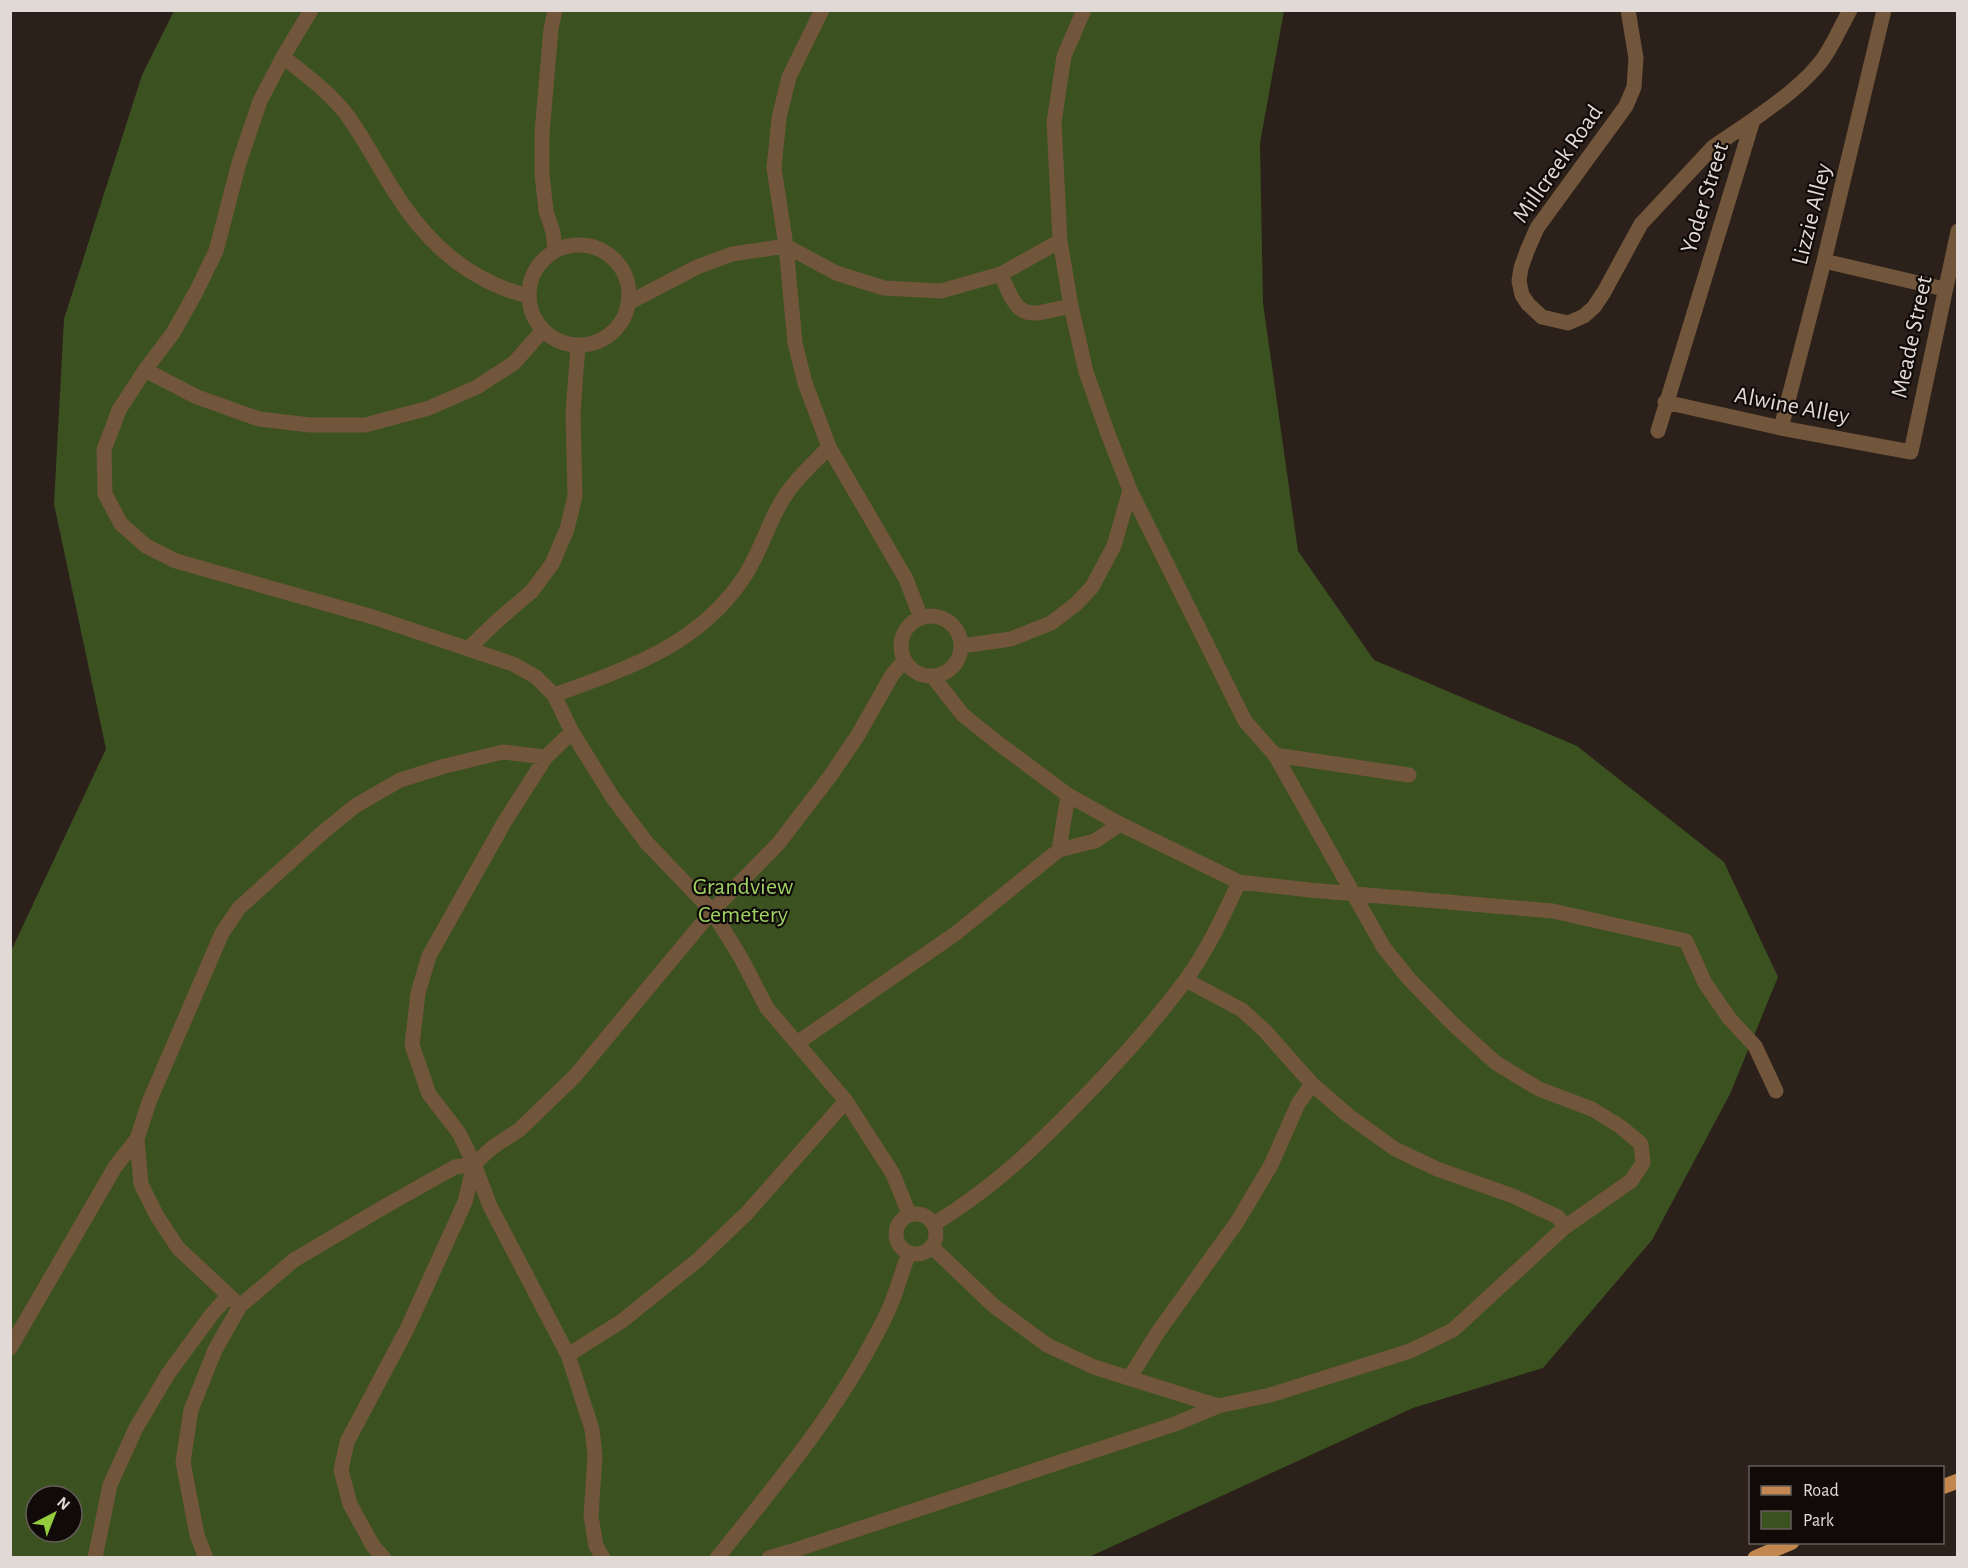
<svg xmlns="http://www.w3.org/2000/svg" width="1968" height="1568" font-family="'Alegreya Sans',sans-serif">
	<rect width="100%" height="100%" fill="#2b201a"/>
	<path fill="#3b5120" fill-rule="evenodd" d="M174 11H1284L1260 143 1263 303 1298 551 1374 660 1577 746 1724 862 1778 977 1730 1094 1652 1240 1543 1368 1413 1408 1089 1557 11 1558V951L106 749 54 504 64 319 142 75ZM36 1496H72V1532H36Z"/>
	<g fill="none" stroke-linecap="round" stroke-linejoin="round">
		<path stroke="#72563b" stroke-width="15" d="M311 10 283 57 260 101 239 163 216 251 196 292 173 333 145 370 119 410 104 450 105 494 121 524 146 546 176 561 373 617 513 664 536 677 554 695 572 732 613 798 646 842 712 911 741 958 767 1008 846 1101 893 1174 909 1214
			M822 10 789 77 779 118 774 168 786 246 795 343 805 383 829 447 906 579 921 618
			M1628 10 1636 58 1634 87 1626 106 1537 228 1527 251 1521 268 1519 281 1522 295 1528 304 1542 317 1568 323 1584 316 1594 307 1604 292 1641 224 1713 147 1753 120
			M283 57C306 75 329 92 347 115 366 141 380 170 398 197 429 245 472 282 528 296
			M529 295a50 50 0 1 1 100 0a50 50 0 1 1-100 0Z
			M555 250 553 232 546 211 542 174V133L551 29 555 10
			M1824 261 1944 289
			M1001 274C1020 322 1025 316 1071 306
			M628 303 697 267 732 254 786 246 836 273 884 288 941 291 1001 274 1060 241
			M145 370 197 397 259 419 310 425H365L429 408 477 387 514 363 543 330
			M1665 402 1781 428 1911 452 1958 231
			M1781 428 1824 261 1884 10
			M1658 431 1753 120C1778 102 1804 84 1823 59 1833 45 1841 26 1850 10
			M901 646a30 30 0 1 1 60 0a30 30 0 1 1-60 0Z
			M961 646 1011 639 1051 623 1076 604 1092 587 1114 546 1130 490
			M469 648 496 622 532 591 552 564 567 529 575 496 573 413 578 346
			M933 677 963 715 998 743 1068 795 1120 824 1239 882 1310 890 1553 911 1686 941 1705 983 1729 1018 1755 1046 1776 1091
			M554 695C626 669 697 646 742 580 758 558 766 529 779 506 791 483 812 465 829 447
			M572 732 546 757 505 821 429 956 418 993 412 1045 429 1094 459 1133 474 1164 490 1206 568 1355 592 1429 595 1456 591 1516 596 1546 603 1558
			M1275 755 1409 775
			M1059 850 1068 795
			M1186 980 1242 1010 1265 1031 1312 1084 1349 1116 1395 1149 1437 1169 1513 1196 1558 1217 1565 1227
			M797 1043 955 934 1059 850 1095 841 1120 824
			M896 1234a20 20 0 1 1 40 0a20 20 0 1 1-40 0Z
			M934 1224C997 1185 1039 1144 1089 1092 1123 1057 1156 1020 1185 981 1207 951 1224 915 1239 882
			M932 1247 994 1306 1047 1345 1094 1367 1218 1406
			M240 1306 178 1248 157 1216 141 1184 137 1139 149 1102 222 933 239 908 322 833 355 806 400 780 445 766 503 752 546 757
			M10 1348 115 1167 137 1139
			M568 1355 622 1321 699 1259 747 1213 846 1101
			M1130 1377 1158 1332 1237 1222 1271 1165 1298 1104 1312 1084
			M95 1558 110 1485 136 1428 168 1374 212 1314 228 1296
			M206 1558 197 1535 183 1462 191 1410 215 1350 240 1306 294 1260 389 1204 455 1167 474 1164 493 1147 519 1130 575 1076 712 911 778 844 831 775 858 735 892 675 904 661
			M384 1558 373 1546 350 1504 341 1470 347 1442 407 1329 465 1202 474 1164
			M717 1558C780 1480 846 1401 889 1309 897 1291 902 1271 909 1253
			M769 1558 792 1551 1175 1424 1218 1406 1270 1395 1410 1351 1453 1330 1565 1227 1631 1181 1643 1163 1641 1144 1621 1127 1592 1109 1539 1089 1496 1063 1453 1024 1410 980 1384 948 1275 755 1245 721 1130 490 1108 434 1086 372 1071 306 1060 241 1054 122 1064 56 1084 10"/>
		<path stroke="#c1874e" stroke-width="15" d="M1942 1487 1958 1481
			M1755 1558 1792 1542"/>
	</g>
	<g text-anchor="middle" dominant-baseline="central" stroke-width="4.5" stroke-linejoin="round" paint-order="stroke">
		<g font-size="24" fill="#e1d9d6" stroke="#100b08">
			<text transform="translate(1558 164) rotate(-55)">Millcreek Road</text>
			<text transform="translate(1705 198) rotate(-73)">Yoder Street</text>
			<text transform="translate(1812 214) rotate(-76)">Lizzie Alley</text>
			<text transform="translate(1912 337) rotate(-78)">Meade Street</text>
			<text transform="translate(1792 406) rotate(11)">Alwine Alley</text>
		</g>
		<g font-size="24" fill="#9fd163" stroke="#100b08">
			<text x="743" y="887">Grandview<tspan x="743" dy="28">Cemetery</tspan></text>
		</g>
	</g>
	<rect width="1968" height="1568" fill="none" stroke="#e1d9d6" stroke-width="24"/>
	<rect x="1749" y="1466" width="195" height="78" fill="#100b08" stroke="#645d5a" stroke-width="1.5"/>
	<rect x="1761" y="1486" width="30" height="9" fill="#c1874e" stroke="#645d5a" stroke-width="1.5"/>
	<text x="1803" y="1496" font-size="18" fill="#e1d9d6">Road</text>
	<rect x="1761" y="1511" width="30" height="18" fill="#3b5120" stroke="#645d5a" stroke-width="1.5"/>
	<text x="1803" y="1526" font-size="18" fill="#e1d9d6">Park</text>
	<g transform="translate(54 1514) rotate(42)"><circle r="28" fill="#100b08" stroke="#645d5a" stroke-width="1.5"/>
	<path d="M0-4.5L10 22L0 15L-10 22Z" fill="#93cc3d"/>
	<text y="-9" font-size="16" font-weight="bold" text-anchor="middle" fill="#e1d9d6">N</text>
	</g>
</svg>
